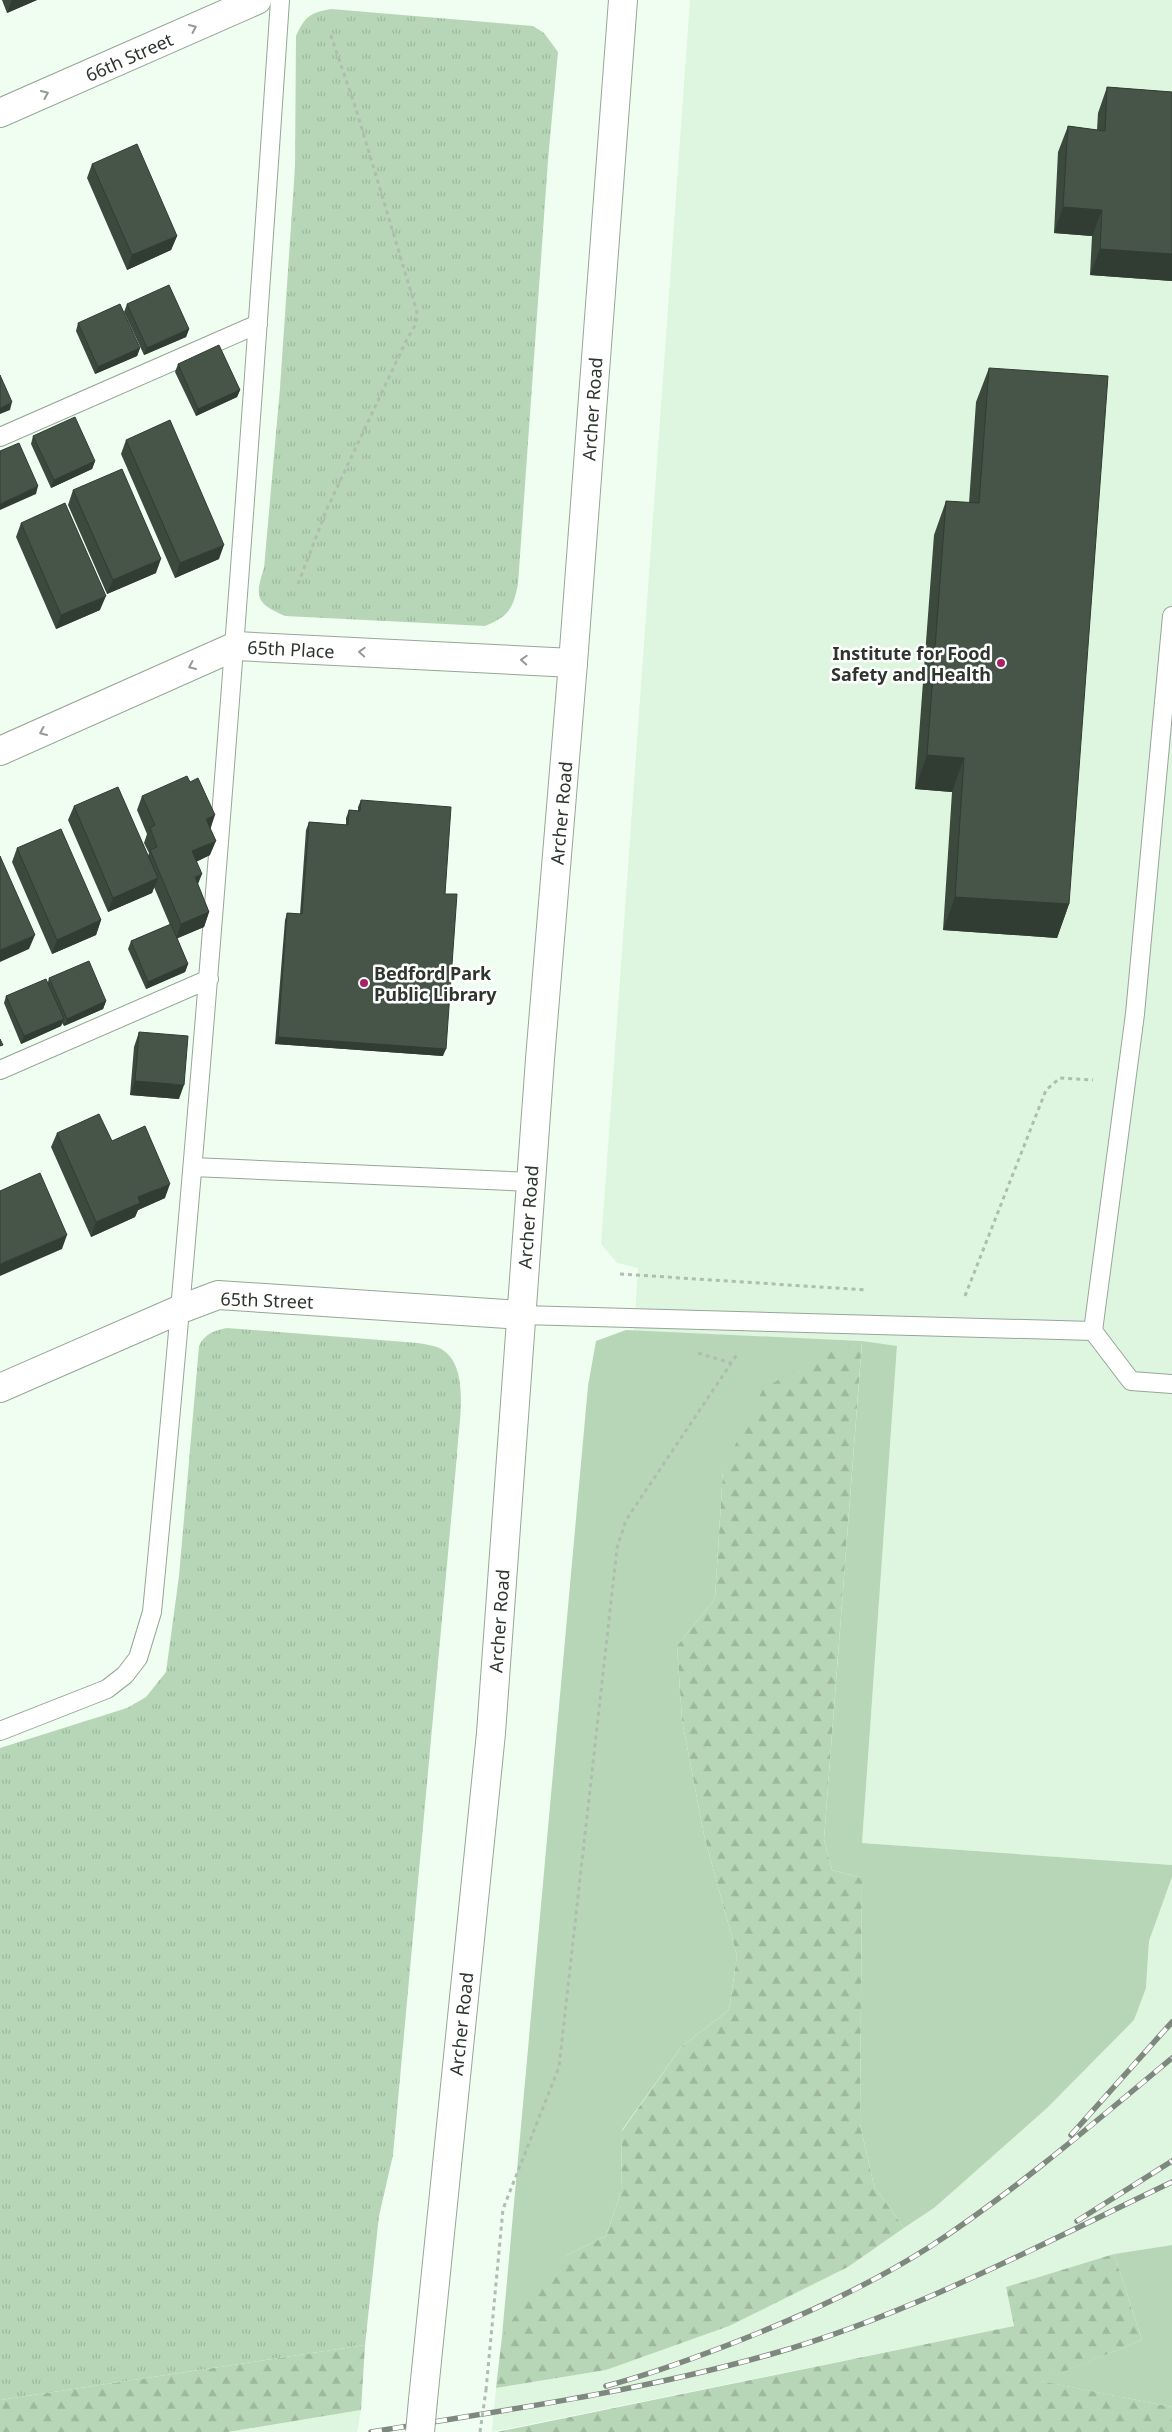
<svg xmlns="http://www.w3.org/2000/svg" width="1172" height="2432" font-family="'Noto Sans',sans-serif">
	<defs>
		<pattern id="forest-firs" width="22" height="20" patternUnits="userSpaceOnUse" patternTransform="scale(1.25)"><rect width="22" height="20" fill="#b7d6b8"/><path d="M5 1l3.5 6h-7zM16 11l3.5 6h-7z" fill="#9eb89e"/></pattern>
		<pattern id="park-tufts" width="24" height="20" patternUnits="userSpaceOnUse" patternTransform="scale(1.25)"><rect width="24" height="20" fill="#b7d6b8"/><path d="M3 7l-1-3M5 7V3M7 7l1-3M15 17l-1-3M17 17v-4M19 17l1-3" fill="none" stroke="#9eb89e"/></pattern>
	</defs>
	<rect width="100%" height="100%" fill="#f0fef1"/>
	<path fill="#def6df" d="M690 0H1172V1865L862 1843 897 1347 862 1341 634 1331 638 1268 617 1263 601 1244Z
		M1172 1877V2245L1114 2254 1006 2287 1014 2326 492 2432 496 2388 606 2370 848 2267 934 2208 1146 1988 1149 1941Z
		M361 2410 357 2432H228Z"/>
	<path fill="#b7d6b8" d="M626 1330 862 1341 897 1346 862 1843 1172 1865V1877L1149 1941 1146 1988 1134 2020 1047 2108 934 2208 904 2228 874 2186 860 2124 862 1878 832 1870 824 1839 862 1342 723 1470 715 1599 677 1646 682 1720 704 1835 737 1956 729 2010 682 2046 622 2130 621 2192 606 2236 567 2255 502 2336 588 1386 596 1341Z
		M1172 2245V2407L1040 2381 1142 2340 1114 2254Z"/>
	<path fill="url(#forest-firs)" d="M862 1341 824 1839 832 1870 862 1878 860 2124 874 2186 904 2228 848 2267 729 2326 606 2370 496 2388 502 2336 530 2293 567 2255 606 2236 621 2192 622 2131 682 2046 729 2010 737 1956 704 1835 682 1720 677 1646 715 1599 723 1470 763 1389 817 1357Z
		M1114 2254 1142 2340 1041 2381 1172 2407V2432H497L1014 2326 1006 2287Z
		M365 2345 361 2410 228 2432H0V2400Z"/>
	<path fill="url(#park-tufts)" d="M331 9 533 26 544 33 558 52 548 160 518 584C513 609 509 616 485 626L285 616C257 604 254 598 264 568L280 388 295 167 296 36C305 16 310 13 331 9Z
		M227 1328 418 1343C424 1344 431 1345 437 1347 473 1361 458 1426 457 1455L393 2155 379 2216 365 2345 0 2400V1748L127 1708 146 1697 166 1672 179 1576 199 1346C205 1333 214 1331 227 1328Z"/>
	<g fill="none" stroke-linecap="round" stroke-linejoin="round">
		<g stroke="#96a696" stroke-width="20">
			<path id="service" d="M0 437 258 324
				M0 1070 209 979
				M193 1167 531 1182
				M522 1315 1093 1331 1131 1381 1172 1384
				M1093 1331 1135 1014 1172 616
				M0 1731 107 1689 125 1675 138 1658 152 1612C204 1075 244 538 280 0"/>
		</g>
		<g stroke="#96a696" stroke-width="30">
			<path id="minor" d="M0 113 257 0
				M0 751 236 646 573 663
				M0 1388 181 1309 218 1295 522 1315"/>
		</g>
		<g stroke="#96a696" stroke-width="30">
			<path id="primary" d="M423 2400 491 1733 540 1059 573 663 623 0"/>
		</g>
		<path stroke="#b0bcb1" stroke-width="3" stroke-dasharray="4 4" stroke-linecap="butt" d="M298 584 326 511 406 341 416 324 417 312 356 109 330 33
			M620 1274 866 1290
			M965 1296 1046 1090 1060 1078 1093 1080
			M698 1353 731 1363
			M486 2390 503 2209 559 2067 617 1548 626 1520 738 1353"/>
		<use href="#service" stroke="#fff" stroke-width="18"/>
		<use href="#minor" stroke="#fff" stroke-width="28"/>
		<use href="#primary" stroke="#fff" stroke-width="28"/>
		<g stroke="#7e887e" stroke-width="5.5">
			<path id="rail" d="M1071 2135 1172 2022
				M1077 2221 1172 2161
				M606 2386C648 2375 689 2360 728 2345 798 2318 867 2287 931 2246 1016 2190 1094 2123 1172 2058
				M371 2432C506 2410 643 2391 775 2353 911 2314 1044 2243 1172 2182"/>
		</g>
		<use href="#rail" stroke="#fff" stroke-width="4" stroke-dasharray="11" stroke-linecap="butt"/>
		<g stroke="#96a696" stroke-width="30" stroke-linecap="butt">
			<path id="primary-bridge" d="M420 2432 423 2400"/>
		</g>
		<path stroke="#b0bcb1" stroke-width="3" stroke-dasharray="4 4" stroke-linecap="butt" d="M480 2432 486 2390"/>
		<use href="#primary-bridge" stroke="#fff" stroke-width="28"/>
	</g>
	<path fill="#3c493d" d="M2 0H37L7 13Z
		M1107 87 1172 92V281L1090 275 1092 236 1054 233 1058 152 1068 126 1097 130 1098 113Z
		M92 164 177 236 171 250 127 270 87 178Z
		M127 304 189 329 186 337 144 355 124 312Z
		M78 323 140 348 137 356 95 374 76 331Z
		M178 364 240 390 237 397 196 416 175 372Z
		M989 368 1069 904 1057 938 943 930 952 792 915 789 934 535 946 501 969 503 976 402Z
		M33 436 95 461 92 469 51 488 31 444Z
		M126 440 219 559 175 578 121 454Z
		M73 490 156 573 107 594 68 505Z
		M21 523 100 610 56 629 16 537Z
		M142 796 210 828V855L196 862 198 885 209 912 204 927 177 938 188 964 185 972 146 989 128 949 131 941 170 925 154 887 152 893 108 912 68 820 74 806 148 856 149 853 144 843 147 834 137 810Z
		M361 800 445 894 443 1056 275 1044 285 920 287 913 300 914 306 830 309 822 346 825V818L349 810 358 811V807Z
		M17 848 101 920 96 935 52 954 12 862Z
		M49 978 106 1001 103 1009 64 1026 62 1023 61 1026 21 1044 4 1003 6 996 48 982Z
		M139 1032 179 1099 130 1095 134 1047Z
		M57 1133 112 1141 165 1198 138 1210 135 1217 91 1237 51 1147Z"/>
	<path fill="#313c32" d="M12 0H37L7 13Z
		M1063 207 1102 210 1092 236 1054 233Z
		M177 236 171 250 127 270 132 255Z
		M1100 249 1172 254V281L1090 275Z
		M189 329 186 337 144 355 147 348Z
		M140 348 137 356 95 374 98 367Z
		M240 390 237 397 196 416 198 409Z
		M12 402 10 410 0 414V408Z
		M95 461 92 469 51 488 54 480Z
		M38 486 36 494 0 510V504Z
		M224 545 219 559 175 578 180 563Z
		M161 559 156 573 107 594 113 580Z
		M106 596 100 610 56 629 61 615Z
		M927 755 964 758 952 792 915 789Z
		M215 815 210 830 206 819Z
		M216 841 210 855 187 866 192 851Z
		M202 874 196 889 195 877Z
		M158 878 152 893 108 912 113 898Z
		M955 897 1069 904 1057 938 943 930Z
		M209 912 204 927 176 939 181 924Z
		M101 920 96 935 52 954 57 940Z
		M35 935 29 949 0 962V950Z
		M188 964 185 972 146 989 148 982Z
		M106 1001 103 1009 64 1026 67 1019Z
		M64 1019 61 1026 21 1044 24 1036Z
		M278 1037 446 1049 443 1056 275 1044Z
		M135 1081 184 1085 179 1099 130 1095Z
		M170 1184 165 1198 138 1210 135 1217 91 1237 96 1222 138 1197Z
		M67 1235 62 1249 0 1276V1264Z"/>
	<path fill="#465547" stroke="#313c32" d="M1107 87 1172 92V254L1100 249 1102 210 1063 207 1068 126 1105 131Z
		M137 144 177 236 132 255 92 164Z
		M169 285 189 329 147 348 127 304Z
		M120 304 140 348 98 367 78 323Z
		M219 345 240 390 198 409 178 364Z
		M989 368 1108 376 1069 904 955 897 964 758 927 755 946 501 979 503Z
		M0 375 12 402 0 408Z
		M75 417 95 461 54 480 33 436Z
		M170 420 224 545 180 563 126 440Z
		M19 443 38 486 0 504V451Z
		M122 469 161 559 113 580 73 490Z
		M65 503 106 596 61 615 21 523Z
		M187 776 190 782 198 778 215 815 206 819 216 841 192 851 202 874 195 877 209 912 181 924 150 850 157 847 150 828 155 825 142 796Z
		M118 787 158 878 113 898 74 806Z
		M361 800 451 807 445 894H457L446 1049 278 1037 287 913 302 914 309 822 348 825 349 810 360 811Z
		M61 829 101 920 57 940 17 848Z
		M0 856 35 935 0 950Z
		M171 924 188 964 148 982 131 941Z
		M89 961 106 1001 67 1019 49 978Z
		M46 979 64 1019 24 1036 6 996Z
		M139 1032 188 1036 184 1085 135 1081Z
		M0 1039 3 1045 0 1046Z
		M99 1114 112 1141 145 1126 170 1184 138 1197 140 1203 96 1222 57 1133Z
		M40 1173 67 1235 0 1264V1191Z"/>
	<defs><path id="oneway-chevron" d="M-2-3.5L2.5 0L-2 3.5" fill="none" stroke-width="1.6" stroke-linecap="round" stroke-linejoin="round" transform="scale(1.25)"/></defs>
	<g stroke="#969a96">
		<use href="#oneway-chevron" transform="translate(193 28) rotate(-24)"/>
		<use href="#oneway-chevron" transform="translate(45 94) rotate(-24)"/>
		<use href="#oneway-chevron" transform="translate(362 652) rotate(-177)"/>
		<use href="#oneway-chevron" transform="translate(524 660) rotate(-177)"/>
		<use href="#oneway-chevron" transform="translate(192 666) rotate(156)"/>
		<use href="#oneway-chevron" transform="translate(43 732) rotate(156)"/>
	</g>
	<g fill="#aa2164" stroke="#fff" stroke-width="2">
		<circle cx="1001" cy="663" r="5"/>
		<circle cx="364" cy="983" r="5"/>
	</g>
	<g text-anchor="middle" dominant-baseline="central" stroke-width="5" stroke-linejoin="round" paint-order="stroke">
		<g font-size="18" fill="#2e352e" stroke="#fff">
			<text transform="translate(129 57) rotate(-24)">66th Street</text>
			<text transform="translate(592 409) rotate(-86)">Archer Road</text>
			<text transform="translate(291 649) rotate(3)">65th Place</text>
			<text transform="translate(561 813) rotate(-85)">Archer Road</text>
			<text transform="translate(528 1217) rotate(-86)">Archer Road</text>
			<text transform="translate(267 1300) rotate(2)">65th Street</text>
			<text transform="translate(499 1621) rotate(-86)">Archer Road</text>
			<text transform="translate(461 2024) rotate(-84)">Archer Road</text>
		</g>
		<g font-size="18" font-weight="bold" fill="#2e352e" stroke="#fff" text-anchor="end">
			<text x="991" y="653">Institute for Food<tspan x="991" dy="21">Safety and Health</tspan></text>
			<text x="374" y="973" text-anchor="start">Bedford Park<tspan x="374" dy="21">Public Library</tspan></text>
		</g>
	</g>
</svg>
